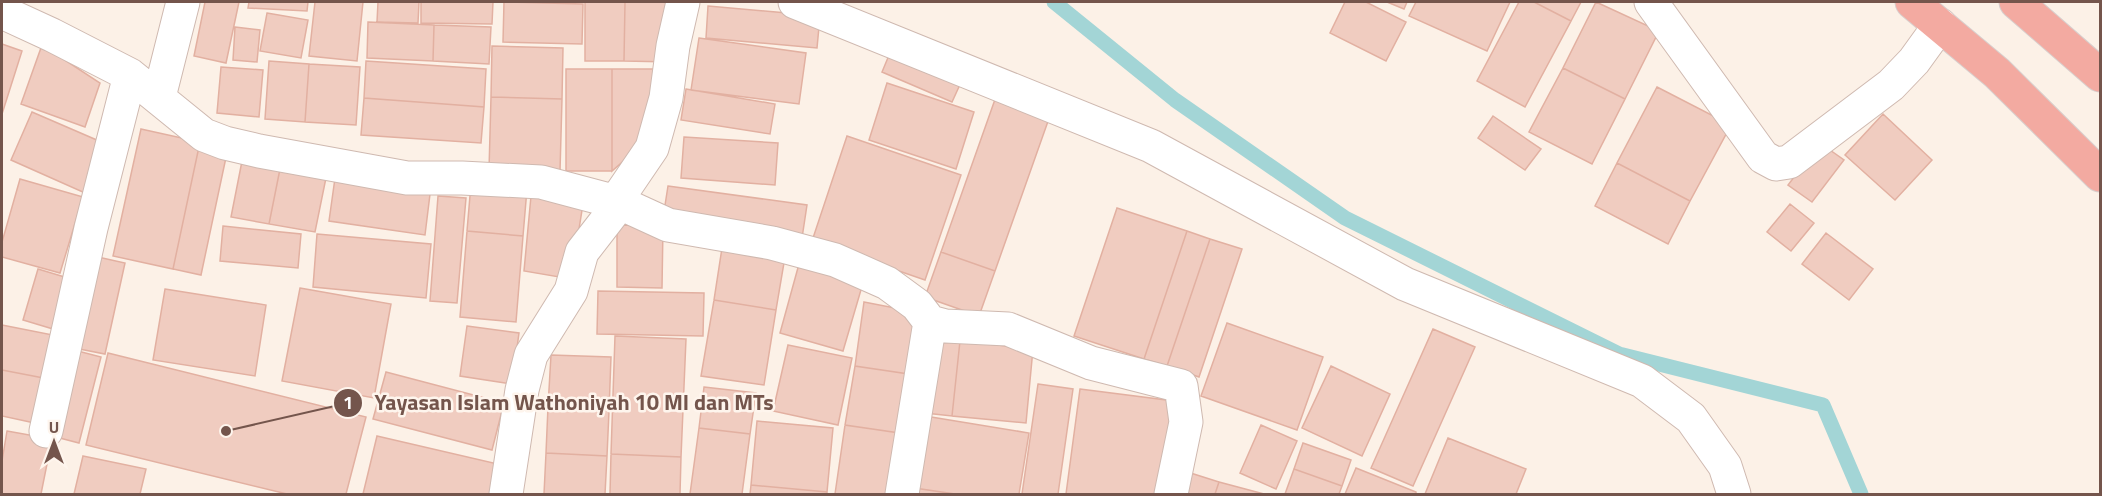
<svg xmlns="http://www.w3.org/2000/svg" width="2102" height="496" font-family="'Titillium Web',sans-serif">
	<rect width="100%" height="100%" fill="#fcf1e7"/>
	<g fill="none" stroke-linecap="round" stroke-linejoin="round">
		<path stroke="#a3d5d6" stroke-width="15" d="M1054 2 1175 100 1345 218 1619 354 1823 405 1861 494"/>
	</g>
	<path fill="#f0ccc0" stroke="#e2b0a1" stroke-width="1.5" d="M205 2H239L226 63 194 56Z
		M249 2H308L307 11 248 8Z
		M315 2H363L357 61 309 56Z
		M378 2H419L418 23 377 22Z
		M421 2H493L492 24 421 23Z
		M504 2 583 4 582 44 503 42Z
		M585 2H625L624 61H585Z
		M625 2H671V62L624 61Z
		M1345 2H1366L1406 22 1386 61 1330 33Z
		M1387 2H1407L1404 9Z
		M1416 2H1510L1487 51 1409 16Z
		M1519 2H1534L1571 21 1525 107 1477 81Z
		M1534 2H1581L1571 21Z
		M1596 2 1659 31 1625 99 1563 68Z
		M708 6 820 16 817 48 706 38Z
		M267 13 308 20 301 58 260 51Z
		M368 22 434 25 433 61 367 58Z
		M434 25 491 27 489 64 433 61Z
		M235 27 260 30 257 62 233 60Z
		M699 38 806 53 799 104 691 90Z
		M2 44 22 51 2 114Z
		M42 45 100 83 85 127 21 104Z
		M492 46 563 48 562 99 491 97Z
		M892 48 963 78 952 102 882 72Z
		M269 61 309 64 305 122 265 119Z
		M366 61 486 69 484 107 364 98Z
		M309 64 360 67 356 125 305 122Z
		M221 67 263 70 259 117 217 113Z
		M1563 68 1625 99 1592 164 1529 132Z
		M566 69H612V171H566Z
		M612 69H664L652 136 612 171Z
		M887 83 974 112 956 169 869 140Z
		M1657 87 1731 125 1690 201 1617 163Z
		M686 89 775 104 770 134 681 120Z
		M998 91 1052 110 995 271 941 252Z
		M491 97 562 99 560 171 489 170Z
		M364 98 484 107 481 143 361 135Z
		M32 112 106 144 85 193 11 160Z
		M1883 114 1932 160 1895 200 1845 155Z
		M1493 116 1541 149 1525 170 1478 138Z
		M141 129 200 142 173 269 113 256Z
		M847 136 961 175 925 280 812 241Z
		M684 137 778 143 775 185 681 178Z
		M200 142 228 148 201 275 173 269Z
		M1820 143 1844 160 1812 202 1788 185Z
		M244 151 282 159 269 224 231 217Z
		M282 159 328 168 315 232 269 224Z
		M1617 163 1690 201 1668 244 1595 206Z
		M336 171 431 186 425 235 329 221Z
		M20 179 83 197 60 273 2 257V242Z
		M471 184 527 189 523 236 467 231Z
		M668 186 807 205 802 238 663 218Z
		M438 196 466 198 457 303 430 301Z
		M531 196 583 204 571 279 524 271Z
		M1790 204 1814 223 1791 251 1767 232Z
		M1117 208 1187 231 1144 359 1074 336Z
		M617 225 663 226 662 288 617 287Z
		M223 226 301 234 298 268 220 261Z
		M467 231 523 236 516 322 460 317Z
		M1187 231 1210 239 1167 366 1144 359Z
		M1826 233 1873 269 1849 300 1802 264Z
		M317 234 431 244 426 298 313 287Z
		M1210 239 1242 249 1199 377 1167 366Z
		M722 248 785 257 776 310 714 300Z
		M941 252 995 271 979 316 925 297Z
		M89 255 125 263 105 354 69 347Z
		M799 264 863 283 843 351 780 333Z
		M38 269 78 281 63 332 23 320Z
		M300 288 391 304 374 398 282 381Z
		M165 289 266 305 255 376 153 360Z
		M598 291 704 293 703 336 597 334Z
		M714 300 776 310 764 385 701 376Z
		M864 302 921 313 915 375 855 366Z
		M1227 323 1323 357 1297 430 1201 396Z
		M2 325 63 337 54 380 2 370Z
		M467 326 519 333 512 384 460 376Z
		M1433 329 1475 347 1413 486 1371 468Z
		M615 336 686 339 681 457 611 454Z
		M932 338 960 341 952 416 925 413Z
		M960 341 1033 349 1026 423 952 416Z
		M788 345 852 358 838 425 773 411Z
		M70 349 101 357 79 443 48 435Z
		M108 353 366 417 346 494H287L86 445Z
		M551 355 611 357 609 411 548 407Z
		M855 366 915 375 906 434 845 425Z
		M1331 366 1390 394 1362 456 1302 428Z
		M2 370 54 380 44 425 2 416Z
		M386 372 504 403 492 450 373 419Z
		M1038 384 1073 389 1058 494H1022Z
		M704 387 756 393 750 434 699 428Z
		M1080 389 1174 401 1162 494H1066Z
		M548 407 609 411 607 456 546 453Z
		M919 415 1029 433 1019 494H955L908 487Z
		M757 421 833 428 827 492 751 485Z
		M845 425 906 434 897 494H835Z
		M1261 425 1297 441 1276 489 1240 473Z
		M699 428 750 434 742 494H690Z
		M7 431 52 439 41 494H2V461Z
		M377 436 502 465 495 494H363Z
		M1448 438 1526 469 1516 494H1425Z
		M1303 443 1351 460 1342 486 1294 469Z
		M546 453 607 456 605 494H544Z
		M611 454 681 457 680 494H610Z
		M83 456 146 469 140 494H74Z
		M1356 468 1416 492V494H1345Z
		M1178 469 1219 482 1215 494H1174Z
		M1294 469 1342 486 1339 494H1285Z
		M1219 482 1264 494H1215Z
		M751 485 827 492V494H750Z
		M908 487 955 494H907Z"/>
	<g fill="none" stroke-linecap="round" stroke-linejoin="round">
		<g stroke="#cfb9b0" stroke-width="35">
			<path id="minor" d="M795 2 1151 146 1405 284 1642 381 1691 418 1725 466 1734 494
				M1651 2 1763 157 1776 164 1789 162 1891 85 1914 61 1940 25
				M2 12 52 35 130 75 204 135 225 143 259 151 407 178H462L541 182 620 203 668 225 772 243 835 260 887 283 917 305 930 322 945 326 1008 329 1091 363 1181 386 1186 422 1171 494
				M159 97 183 2
				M46 431 91 228 130 75
				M506 494 522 390 531 355 571 291 582 252 620 203 618 198 652 148 666 98 673 46 683 2
				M902 494 930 322"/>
		</g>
		<g stroke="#d8cfcd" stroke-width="35">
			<path id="highway" d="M1912 2 1997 73 2100 175
				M2016 2 2100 75"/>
		</g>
		<use href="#minor" stroke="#fff" stroke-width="33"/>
		<use href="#highway" stroke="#f3aaa1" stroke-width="33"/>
	</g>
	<path fill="none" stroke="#74554c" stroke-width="2" d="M226 431L348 403"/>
	<g fill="#74554c" stroke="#fef5ed" stroke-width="2">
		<circle cx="226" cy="431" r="6"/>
		<circle cx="348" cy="403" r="15"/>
	</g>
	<g font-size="18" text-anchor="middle" font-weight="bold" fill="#fff">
		<text x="348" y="409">1</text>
	</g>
	<g font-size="22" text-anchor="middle" font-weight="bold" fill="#74554c" stroke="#fef5ed" stroke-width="5" stroke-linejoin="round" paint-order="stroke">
		<text x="574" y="410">Yayasan Islam Wathoniyah 10 MI dan MTs</text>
	</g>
	<rect width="2102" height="496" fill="none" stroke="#74554c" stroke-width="6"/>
	<g transform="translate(54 442)" stroke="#fef5ed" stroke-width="4.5" paint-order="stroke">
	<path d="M0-4.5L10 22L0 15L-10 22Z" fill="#74554c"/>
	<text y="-9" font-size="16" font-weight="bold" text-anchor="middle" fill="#74554c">U</text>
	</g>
</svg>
